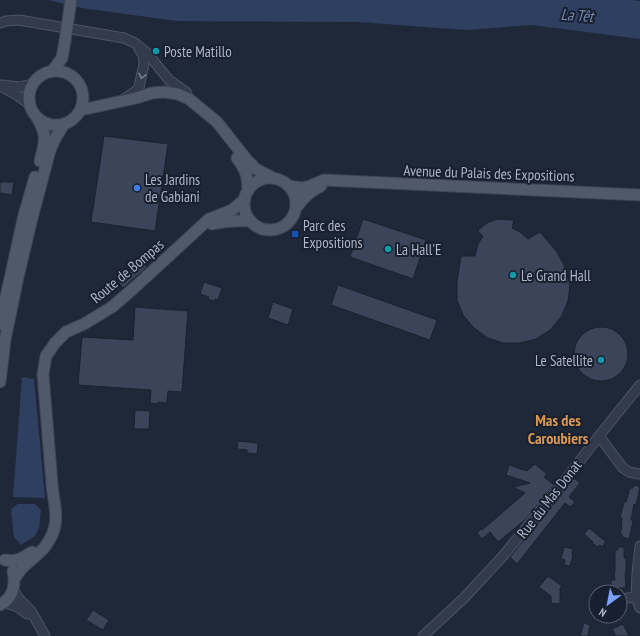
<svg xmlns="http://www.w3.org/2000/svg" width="640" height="636" font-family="'PT Sans Narrow',sans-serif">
	<rect width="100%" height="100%" fill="#1f2839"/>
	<path fill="#2f3f60" d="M48 0H631L640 1V39L532 25 466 30 358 22 177 21 82 8Z
		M22 377 34 379 45 498 13 497Z
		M18 504H35L41 510 39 528 35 536 21 545 14 537 11 509Z"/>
	<path fill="#3b4559" stroke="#1a2130" d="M104 136 168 144 155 231 91 222Z
		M0 182H14L12 195 0 193Z
		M363 219 426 240 413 279 350 257Z
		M498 219 514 220 512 228 520 232 528 239 540 232 557 252 566 269 570 285 568 301 561 317 550 330 536 339 520 343H503L488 338 474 328 463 315 457 300V282L461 256H475L478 244 483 236 478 231 484 225 489 222Z
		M142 261 147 267 123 288 116 279 126 271 128 273Z
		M204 282 222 288 218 300 215 299 214 301 208 299 209 297 200 294Z
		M338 285 437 320 430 340 331 305Z
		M273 302 293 309 288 325 268 318Z
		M135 307 188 311 182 392 168 391 167 403 158 402V404L150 403 151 390 78 385 82 337 133 340Z
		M574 354a27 27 0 1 1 54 0a27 27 0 1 1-54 0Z
		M135 410 150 411 149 429H134Z
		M238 441 258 443 257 454 247 453V450L237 449Z
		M535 464 547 474 544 477 554 485 526 519 498 542 490 532 482 539 477 533 481 529 482 530 525 493 513 487 530 483 506 475 509 465 527 471Z
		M574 478 580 483 569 497 575 502 570 507 565 503 517 564 510 557Z
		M634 485 640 487 636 505 634 504 631 520 633 521 629 539 622 537V534H620L622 526H621L622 518H620L624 502H626L630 488H633Z
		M589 528 606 542 602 547 600 545 598 547 592 543 593 542 584 534Z
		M564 547 573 549 572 555 573 556 570 566 564 565 565 560 561 559Z
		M618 547H624V558H626V573H625L626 588H611V580H615L614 573H615V550H618Z
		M548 576 562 586 560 588V604L551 603V596L539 587Z
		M93 610 109 620 103 630 86 620Z
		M584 623 590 625 588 636H580Z
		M623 624 629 636H616L612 629Z"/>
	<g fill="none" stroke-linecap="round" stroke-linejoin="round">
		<g stroke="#4d5564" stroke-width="11">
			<path id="minor" d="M0 23 6 21 19 20 124 38 135 43 147 53 169 80 186 92 189 99
				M2 85 19 87 32 84
				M0 86 17 95 29 104
				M124 99 136 91 139 87 144 64 143 55 139 49
				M599 436 623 468 629 472 640 474
				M640 546 637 573 636 597 640 608
				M13 589 18 598 31 611 45 636
				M620 599 636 597
				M4 603C14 604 19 608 27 614
				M423 636 464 598 503 556 558 489 599 436 640 385"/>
		</g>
		<g stroke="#3c4353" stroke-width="13">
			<path id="major" d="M53 70 62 58 65 41
				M29 98a27 27 0 1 1 54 0a27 27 0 1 1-54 0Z
				M81 110 136 98 152 93 164 92 178 94 189 99 217 122 247 160 256 169 273 178
				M36 116C47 134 46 140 40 161
				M237 158C247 172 247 174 248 191
				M244 204a26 26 0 1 1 52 0a26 26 0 1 1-52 0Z
				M289 186 301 188 310 186 324 180 640 195
				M296 208C304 197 309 192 321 186
				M212 224C225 221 237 220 251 221
				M0 324 24 215 35 177
				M0 382 5 340 18 277 32 218 50 150 56 137 64 124
				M5 560C17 562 22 558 32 552
				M15 578C21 566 30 562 40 552 45 548 49 541 52 535 60 517 53 501 52 484 49 447 46 410 43 374L46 356 55 343 66 332 84 324 112 307 134 288 209 219 232 210 245 199
				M0 605C13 598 16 585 13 571"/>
		</g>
		<use href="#minor" stroke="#333a49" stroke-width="9"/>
		<use href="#major" stroke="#50596a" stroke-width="11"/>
		<g stroke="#3c4353" stroke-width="13" stroke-linecap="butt">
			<path id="major-bridge" d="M65 41 71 0"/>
		</g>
		<use href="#major-bridge" stroke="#50596a" stroke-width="11"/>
	</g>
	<defs><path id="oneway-chevron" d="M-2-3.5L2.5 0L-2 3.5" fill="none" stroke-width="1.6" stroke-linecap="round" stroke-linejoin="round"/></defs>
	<use stroke="#767e8e" href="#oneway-chevron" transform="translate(142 76) rotate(103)"/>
	<g fill="#0f9aa8" stroke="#181f2e" stroke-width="1.5">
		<circle cx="156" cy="51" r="4"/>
		<circle cx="388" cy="249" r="4"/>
		<circle cx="513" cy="275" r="4"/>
		<circle cx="601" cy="360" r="4"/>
	</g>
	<circle fill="#3f7fe0" stroke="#181f2e" stroke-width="1.5" cx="137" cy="188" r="4"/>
	<rect fill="#1a4fb4" stroke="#181f2e" stroke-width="1.5" x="291" y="230" width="8" height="8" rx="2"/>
	<g text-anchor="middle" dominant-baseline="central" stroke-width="4" stroke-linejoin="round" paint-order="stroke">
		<g font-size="15" fill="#adb5c6" stroke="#181f2e" text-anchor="start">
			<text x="164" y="51">Poste Matillo</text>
			<text x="145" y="179">Les Jardins<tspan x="145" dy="17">de Gabiani</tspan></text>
			<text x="303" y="225">Parc des<tspan x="303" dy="17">Expositions</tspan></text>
			<text x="396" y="249">La Hall'E</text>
			<text x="521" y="275">Le Grand Hall</text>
			<text x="593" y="360" text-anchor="end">Le Satellite</text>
		</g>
		<g font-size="15" fill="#adb5c6" stroke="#181f2e">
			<text transform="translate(489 173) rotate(2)">Avenue du Palais des Expositions</text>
			<text transform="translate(127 271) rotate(-40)">Route de Bompas</text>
			<text transform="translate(549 499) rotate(-52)">Rue du Mas Donat</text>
		</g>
		<g font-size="16" font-style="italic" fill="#7388b1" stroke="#181f2e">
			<text transform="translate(577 15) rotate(4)">La Têt</text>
		</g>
		<g font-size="16" font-weight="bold" fill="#d99955" stroke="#181f2e">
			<text x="558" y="420">Mas des<tspan x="558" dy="18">Caroubiers</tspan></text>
		</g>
	</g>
	<g transform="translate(608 604) rotate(212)"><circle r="19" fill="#181f2e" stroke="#545b6b"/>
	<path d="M0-3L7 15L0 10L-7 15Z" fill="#7aa2fe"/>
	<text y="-6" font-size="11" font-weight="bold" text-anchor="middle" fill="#adb5c6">N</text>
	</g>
</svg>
